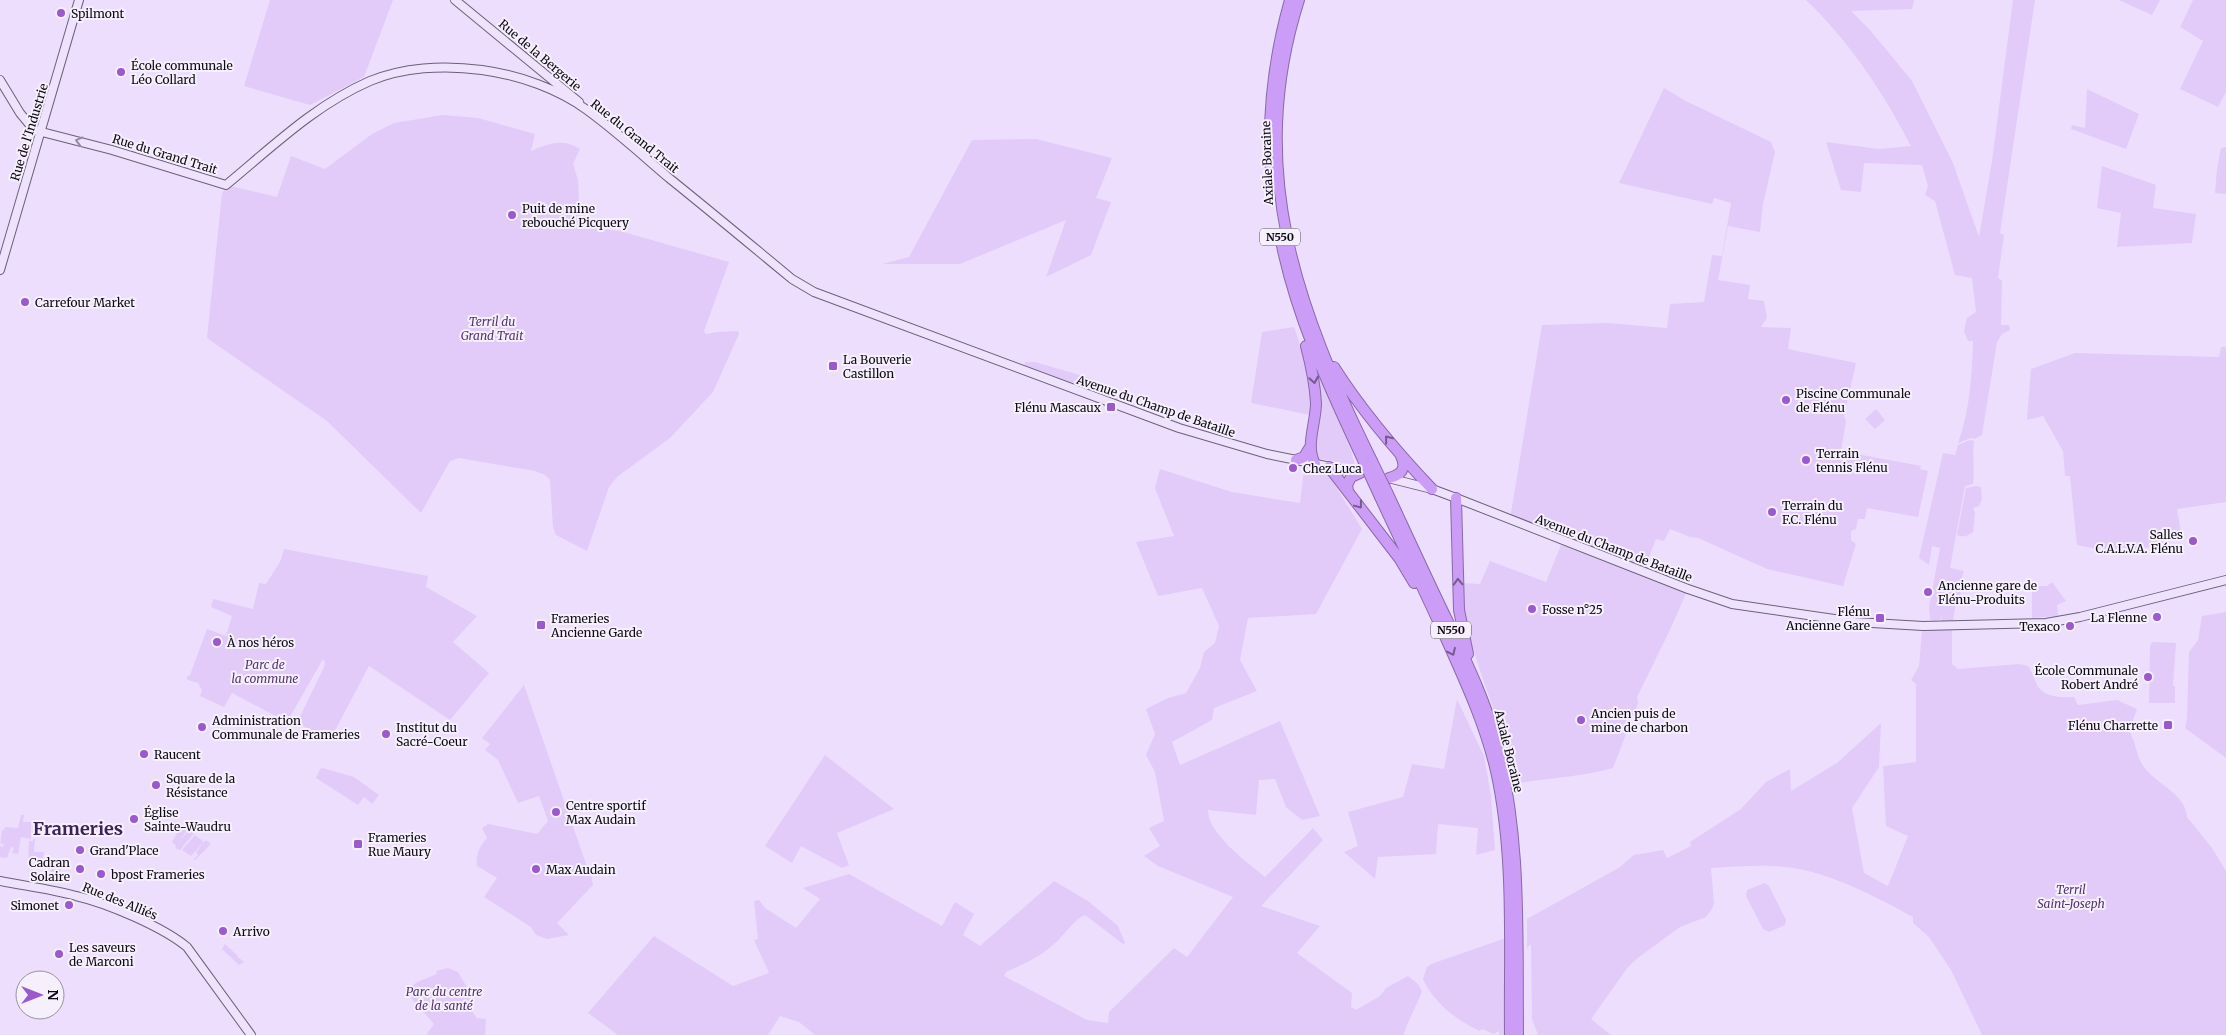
<svg xmlns="http://www.w3.org/2000/svg" width="2226" height="1035" font-family="Merriweather,serif">
	<rect width="100%" height="100%" fill="#eddefd"/>
	<path fill="#e2cbf9" d="M270 0H393L364 77 310 105 244 86Z
		M1806 0H1914L1912 9 1851 11 1870 30 1912 81 1953 163 1979 237 1992 161 2013 0H2035L2000 233 2004 235 1998 278 2002 281 2001 325H2009L2010 330 2002 334 1997 342 1982 435 1975 439 1971 438 1958 443C1970 410 1972 375 1973 341H1968L1964 331 1967 318 1976 312 1972 278 1955 275 1935 201 1925 195 1928 186 1922 165 1864 163 1861 192 1841 190 1826 142 1879 149 1911 146C1883 92 1850 42 1806 0Z
		M2119 0H2160L2152 15Z
		M2193 0H2226V92L2218 107 2180 89 2203 41 2180 27Z
		M1664 88 1686 101 1771 142 1775 152 1763 204 1760 232 1728 226 1718 280 1750 285 1748 299 1764 301 1767 318 1761 327 1791 328 1788 349 1856 363 1844 416 1846 421 1841 451 1921 466 1920 469 1928 471 1918 517 1867 508 1865 519H1858L1856 529 1851 531V540L1856 544 1843 586 1767 569 1698 538 1690 537 1670 529 1664 541 1656 539 1643 572 1688 589 1669 632 1637 697 1638 703 1613 768C1581 777 1547 778 1513 784 1508 762 1503 739 1496 717 1482 673 1463 631 1462 583L1480 584 1490 561 1546 582 1563 540 1510 519 1542 325 1607 323 1667 328 1670 304 1704 302 1712 255 1722 256 1731 203 1714 198 1712 204 1619 183Z
		M2087 89 2139 114 2126 149 2071 129 2072 125 2085 128Z
		M443 115 478 118 535 134 531 151C548 143 564 138 580 149L573 164 578 180 580 227 620 231 729 262 704 331 706 334 717 332 738 331 739 334 713 392 670 438 617 477 609 487 587 551 556 535 553 527 550 480 545 475 535 471 459 458 450 461 421 513 327 421 207 338 222 194 226 185 277 197 291 156 325 169 372 134 394 123Z
		M1036 139 1112 158 1096 198 1111 202 1091 255 1046 277 1066 220 960 264H882L909 257 972 140Z
		M2226 147V194L2215 193 2217 168 2221 148Z
		M2102 166 2156 185 2153 208 2196 214 2192 243 2117 247 2121 213 2097 208Z
		M1294 327C1305 358 1312 382 1310 415L1251 403 1262 332Z
		M2221 347H2226V502L2177 509 2182 538 2138 550 2097 549 2077 545 2070 476H2065L2063 451 2043 416 2027 420 2031 369 2075 353 2219 357Z
		M1025 362H1035L1090 378 1102 384 1134 405 1135 408 1026 369 1024 366Z
		M1317 373 1351 450 1355 465 1314 458Z
		M1876 409 1885 420 1875 429 1865 419Z
		M1970 440 1974 441C1972 454 1975 470 1973 484L1965 486 1950 568 1964 571 1961 580 1960 598 1957 597 1952 626V664L1958 669 2019 664 2028 666C2032 672 2034 678 2037 685 2043 697 2061 698 2074 697L2078 705 2117 700 2137 709 2129 731C2136 742 2136 756 2144 767 2156 784 2186 794 2187 817L2212 848 2226 871V1035H1982L1951 970 1929 937 1913 923V917C1870 894 1823 868 1773 866 1752 865 1732 867 1711 868L1714 903 1712 909 1706 917 1680 927 1639 957 1628 967 1591 1019 1611 1035H1538L1532 1019 1531 944 1527 948V919L1620 867 1634 855 1663 850 1667 858 1691 846 1690 842 1741 809 1766 782 1790 769 1791 791 1837 763 1881 723 1879 767 1852 808 1864 873 1888 886 1908 836 1886 826 1883 766 1916 762V684L1911 680 1919 666 1922 631 1940 625 1942 614 1940 620 1933 621 1930 619 1929 607 1940 548 1932 546 1929 565 1919 558 1943 453 1955 455 1958 445Z
		M1160 469 1232 492 1300 503 1304 470 1328 474 1362 529 1316 614 1248 618 1240 660 1257 691 1214 708 1212 720 1172 742 1180 765 1280 721 1320 816 1302 820 1286 807 1275 779 1259 780 1256 815 1208 810C1208 834 1247 862 1265 877L1313 828 1323 840 1261 906 1320 926 1297 953 1352 993 1351 1007 1356 1010 1380 996 1386 988 1408 976 1418 984 1422 991C1417 1006 1408 1019 1404 1035H815L799 1022 780 1016 768 1035H618L588 1013 654 936 733 986 769 973 754 940 758 939 754 901 759 900 765 908 796 928 820 899 803 888 849 874 942 926 955 902 974 914 963 935 980 946 1054 881 1088 901 1118 926 1125 943 1123 944 1085 915C1072 921 1065 935 1054 944 1040 957 1024 964 1006 972L1004 976 1087 1020 1108 1023 1109 1012 1174 948 1187 957 1233 897 1158 866 1144 856 1160 846 1149 828 1164 821 1155 772 1146 755 1155 734 1146 709 1168 698 1186 693 1200 668 1204 652 1215 643 1219 626 1202 588 1158 596 1136 542 1174 536 1155 488Z
		M1976 486 1981 487 1982 499 1979 506 1973 508 1975 513 1973 532C1967 536 1964 538 1957 535L1966 488Z
		M284 549 428 576 426 587 477 616 453 642 489 673 450 720 369 666 330 740 297 723 324 667 325 662 323 659 287 722 232 693 224 707 200 696 202 690 198 683 188 680 186 678 190 675 207 629 226 636 232 616 211 607 213 599 253 609 259 583 266 584 280 562Z
		M2052 582 2066 601 2057 605 2058 616 2032 618V586H2047Z
		M2226 612V758L2185 728 2187 718 2189 652 2198 640 2202 616Z
		M2152 642 2176 643 2173 686H2175V703H2149L2150 646Z
		M524 685 586 864 590 868 593 885 557 923 569 935 547 939 536 935 531 927 484 897 497 878 477 866C476 854 479 847 487 838L482 828 488 824 537 834 548 821 539 796 518 803 498 760 485 750 490 744 482 738Z
		M1457 699 1484 756 1491 796 1495 850 1476 855 1478 828 1438 824 1436 854 1378 857 1375 879 1344 852 1358 846 1348 812 1403 797 1412 764 1444 769Z
		M825 755 894 809 837 833 849 865 842 868 801 846 792 863 765 846Z
		M322 768 354 777 379 795 372 804 364 797 358 805 316 778 320 769Z
		M21 815H24L23 822H31V839L21 837 18 854 12 853 14 848 11 847 7 858 0 857V846L3 847 4 845 1 843 0 845 2 830H4L5 827 18 828Z
		M171 820 188 828 179 843 189 829 195 832 180 850 175 848 176 846 172 842 177 833 168 825Z
		M195 835 204 842 191 856 182 850Z
		M33 839H35L34 852H44L42 863 28 860 29 841H33Z
		M206 840 211 844 195 860 194 859 198 855 196 852Z
		M53 858 61 869 60 874 51 873Z
		M1765 883 1769 886 1786 920 1785 925 1769 932 1763 929 1746 896 1747 890Z
		M1509 937 1510 1035H1499V1031L1494 1034 1482 1029 1480 1031C1457 1021 1433 1002 1423 979L1427 967 1431 964Z
		M225 944 238 956 236 958 238 957 244 962 239 965 222 949Z
		M448 968 458 972 475 1001 468 1006 477 1018 486 1019 485 1035H426L434 1024 405 991 417 982 437 974 436 971Z"/>
	<g fill="none" stroke-linecap="round" stroke-linejoin="round">
		<g stroke="#6d607a" stroke-width="10">
			<path id="secondary" d="M455 0 579 102
				M0 80 20 113 34 130 112 150 226 185C272 147 315 105 370 81 435 54 531 69 587 110 616 131 642 155 669 178 710 211 751 245 792 279L814 292 1179 428 1267 454 1360 473
				M0 270 79 0
				M1388 478 1432 489 1456 498 1688 589 1732 604 1855 622 1923 626 2046 623 2080 617 2226 580
				M0 881C25 886 51 889 76 896 107 903 163 927 187 947L251 1035"/>
		</g>
		<g stroke="#8969a7" stroke-width="12">
			<path id="highway" d="M1299 0C1245 170 1297 308 1372 461
				M1272 184C1266 122 1273 60 1290 0
				M1280 236C1295 315 1329 387 1363 460
				M1306 346C1311 365 1315 384 1316 403 1316 423 1305 446 1315 464
				M1334 367C1362 411 1396 451 1432 489
				M1296 460 1304 457 1310 447
				M1329 467 1399 558 1414 583
				M1389 478C1401 475 1407 469 1401 456
				M1348 491 1347 485 1351 477 1360 473
				M1388 494C1408 537 1428 581 1449 624 1466 661 1484 698 1495 737 1522 834 1517 935 1518 1035
				M1380 497C1401 542 1423 588 1444 634 1464 679 1485 723 1496 771 1515 857 1509 948 1510 1035
				M1456 498 1459 610 1468 654"/>
		</g>
		<use href="#secondary" stroke="#efe2fc" stroke-width="8"/>
		<use href="#highway" stroke="#cb9df6" stroke-width="10"/>
		<g stroke="#8969a7" stroke-width="12" stroke-linecap="butt">
			<path id="highway-bridge" d="M1363 460 1380 497
				M1372 461 1388 494"/>
		</g>
		<use href="#highway-bridge" stroke="#cb9df6" stroke-width="10"/>
	</g>
	<defs><path id="oneway-chevron" d="M-2-3.5L2.5 0L-2 3.5" fill="none" stroke-width="1.6" stroke-linecap="round" stroke-linejoin="round" transform="scale(1.25)"/></defs>
	<use stroke="#958b9f" href="#oneway-chevron" transform="translate(79 141) rotate(-165)"/>
	<g stroke="#765a90">
		<use href="#oneway-chevron" transform="translate(1314 380) rotate(80)"/>
		<use href="#oneway-chevron" transform="translate(1388 439) rotate(-129)"/>
		<use href="#oneway-chevron" transform="translate(1359 505) rotate(53)"/>
		<use href="#oneway-chevron" transform="translate(1458 582) rotate(-92)"/>
		<use href="#oneway-chevron" transform="translate(1452 652) rotate(65)"/>
	</g>
	<g fill="#9b59cf" stroke="#f6f0fc" stroke-width="2">
		<circle cx="61" cy="13" r="5"/>
		<circle cx="121" cy="72" r="5"/>
		<circle cx="512" cy="215" r="5"/>
		<circle cx="25" cy="302" r="5"/>
		<rect x="828" y="361" width="10" height="10" rx="2.5"/>
		<circle cx="1786" cy="400" r="5"/>
		<rect x="1106" y="402" width="10" height="10" rx="2.5"/>
		<circle cx="1806" cy="460" r="5"/>
		<circle cx="1293" cy="468" r="5"/>
		<circle cx="1772" cy="512" r="5"/>
		<circle cx="2193" cy="541" r="5"/>
		<circle cx="1928" cy="592" r="5"/>
		<circle cx="1532" cy="609" r="5"/>
		<circle cx="2157" cy="617" r="5"/>
		<rect x="1875" y="613" width="10" height="10" rx="2.5"/>
		<rect x="536" y="620" width="10" height="10" rx="2.5"/>
		<circle cx="2070" cy="626" r="5"/>
		<circle cx="217" cy="642" r="5"/>
		<circle cx="2148" cy="677" r="5"/>
		<circle cx="1581" cy="720" r="5"/>
		<rect x="2163" y="720" width="10" height="10" rx="2.5"/>
		<circle cx="202" cy="727" r="5"/>
		<circle cx="386" cy="734" r="5"/>
		<circle cx="144" cy="754" r="5"/>
		<circle cx="156" cy="785" r="5"/>
		<circle cx="556" cy="812" r="5"/>
		<circle cx="134" cy="819" r="5"/>
		<rect x="353" y="839" width="10" height="10" rx="2.5"/>
		<circle cx="80" cy="850" r="5"/>
		<circle cx="80" cy="869" r="5"/>
		<circle cx="536" cy="869" r="5"/>
		<circle cx="101" cy="874" r="5"/>
		<circle cx="69" cy="905" r="5"/>
		<circle cx="223" cy="931" r="5"/>
		<circle cx="59" cy="954" r="5"/>
	</g>
	<g text-anchor="middle" dominant-baseline="central" stroke-width="4" stroke-linejoin="round" paint-order="stroke">
		<g fill="#f6f0fc" stroke="#544e59" stroke-width="1">
			<rect x="1260" y="228.5" width="40" height="17" rx="4"/>
			<rect x="1431" y="621.5" width="40" height="17" rx="4"/>
		</g>
		<g font-size="11" font-weight="bold" fill="#0e0913">
			<text x="1280" y="237">N550</text>
			<text x="1451" y="630">N550</text>
		</g>
		<g font-size="12" fill="#0e0913" stroke="#f6f0fc" text-anchor="start">
			<text x="71" y="13">Spilmont</text>
			<text x="131" y="65">École communale<tspan x="131" dy="14">Léo Collard</tspan></text>
			<text x="522" y="208">Puit de mine<tspan x="522" dy="14">rebouché Picquery</tspan></text>
			<text x="35" y="302">Carrefour Market</text>
			<text x="843" y="359">La Bouverie<tspan x="843" dy="14">Castillon</tspan></text>
			<text x="1796" y="393">Piscine Communale<tspan x="1796" dy="14">de Flénu</tspan></text>
			<text x="1101" y="407" text-anchor="end">Flénu Mascaux</text>
			<text x="1816" y="453">Terrain<tspan x="1816" dy="14">tennis Flénu</tspan></text>
			<text x="1303" y="468">Chez Luca</text>
			<text x="1782" y="505">Terrain du<tspan x="1782" dy="14">F.C. Flénu</tspan></text>
			<text x="2183" y="534" text-anchor="end">Salles<tspan x="2183" dy="14">C.A.L.V.A. Flénu</tspan></text>
			<text x="1938" y="585">Ancienne gare de<tspan x="1938" dy="14">Flénu-Produits</tspan></text>
			<text x="1542" y="609">Fosse n°25</text>
			<text x="1870" y="611" text-anchor="end">Flénu<tspan x="1870" dy="14">Ancienne Gare</tspan></text>
			<text x="2147" y="617" text-anchor="end">La Flenne</text>
			<text x="551" y="618">Frameries<tspan x="551" dy="14">Ancienne Garde</tspan></text>
			<text x="2060" y="626" text-anchor="end">Texaco</text>
			<text x="227" y="642">À nos héros</text>
			<text x="2138" y="670" text-anchor="end">École Communale<tspan x="2138" dy="14">Robert André</tspan></text>
			<text x="1591" y="713">Ancien puis de<tspan x="1591" dy="14">mine de charbon</tspan></text>
			<text x="212" y="720">Administration<tspan x="212" dy="14">Communale de Frameries</tspan></text>
			<text x="2158" y="725" text-anchor="end">Flénu Charrette</text>
			<text x="396" y="727">Institut du<tspan x="396" dy="14">Sacré-Coeur</tspan></text>
			<text x="154" y="754">Raucent</text>
			<text x="166" y="778">Square de la<tspan x="166" dy="14">Résistance</tspan></text>
			<text x="566" y="805">Centre sportif<tspan x="566" dy="14">Max Audain</tspan></text>
			<text x="144" y="812">Église<tspan x="144" dy="14">Sainte-Waudru</tspan></text>
			<text x="368" y="837">Frameries<tspan x="368" dy="14">Rue Maury</tspan></text>
			<text x="90" y="850">Grand'Place</text>
			<text x="70" y="862" text-anchor="end">Cadran<tspan x="70" dy="14">Solaire</tspan></text>
			<text x="546" y="869">Max Audain</text>
			<text x="111" y="874">bpost Frameries</text>
			<text x="59" y="905" text-anchor="end">Simonet</text>
			<text x="233" y="931">Arrivo</text>
			<text x="69" y="947">Les saveurs<tspan x="69" dy="14">de Marconi</tspan></text>
		</g>
		<g font-size="12" fill="#0e0913" stroke="#f6f0fc">
			<text transform="translate(540 55) rotate(40)">Rue de la Bergerie</text>
			<text transform="translate(29 132) rotate(-73)">Rue de l'Industrie</text>
			<text transform="translate(635 136) rotate(39)">Rue du Grand Trait</text>
			<text transform="translate(165 154) rotate(17)">Rue du Grand Trait</text>
			<text transform="translate(1267 163) rotate(-92)">Axiale Boraine</text>
			<text transform="translate(1156 406) rotate(19)">Avenue du Champ de Bataille</text>
			<text transform="translate(1614 548) rotate(21)">Avenue du Champ de Bataille</text>
			<text transform="translate(1509 751) rotate(76)">Axiale Boraine</text>
			<text transform="translate(120 901) rotate(22)">Rue des Alliés</text>
		</g>
		<g font-size="12" font-style="italic" fill="#563472" stroke="#f6f0fc">
			<text x="492" y="321">Terril du<tspan x="492" dy="14">Grand Trait</tspan></text>
			<text x="265" y="664">Parc de<tspan x="265" dy="14">la commune</tspan></text>
			<text x="2071" y="889">Terril<tspan x="2071" dy="14">Saint-Joseph</tspan></text>
			<text x="444" y="991">Parc du centre<tspan x="444" dy="14">de la santé</tspan></text>
		</g>
		<g font-size="18" font-weight="bold" fill="#402059" stroke="#f6f0fc">
			<text x="78" y="828">Frameries</text>
		</g>
	</g>
	<g transform="translate(40 995) rotate(90)"><circle r="24" fill="#f6f0fc" stroke="#99949f"/>
	<path d="M0-4L9 19L0 12L-9 19Z" fill="#9b59cf"/>
	<text y="-8" font-size="14" font-weight="bold" text-anchor="middle" fill="#0e0913">N</text>
	</g>
</svg>
